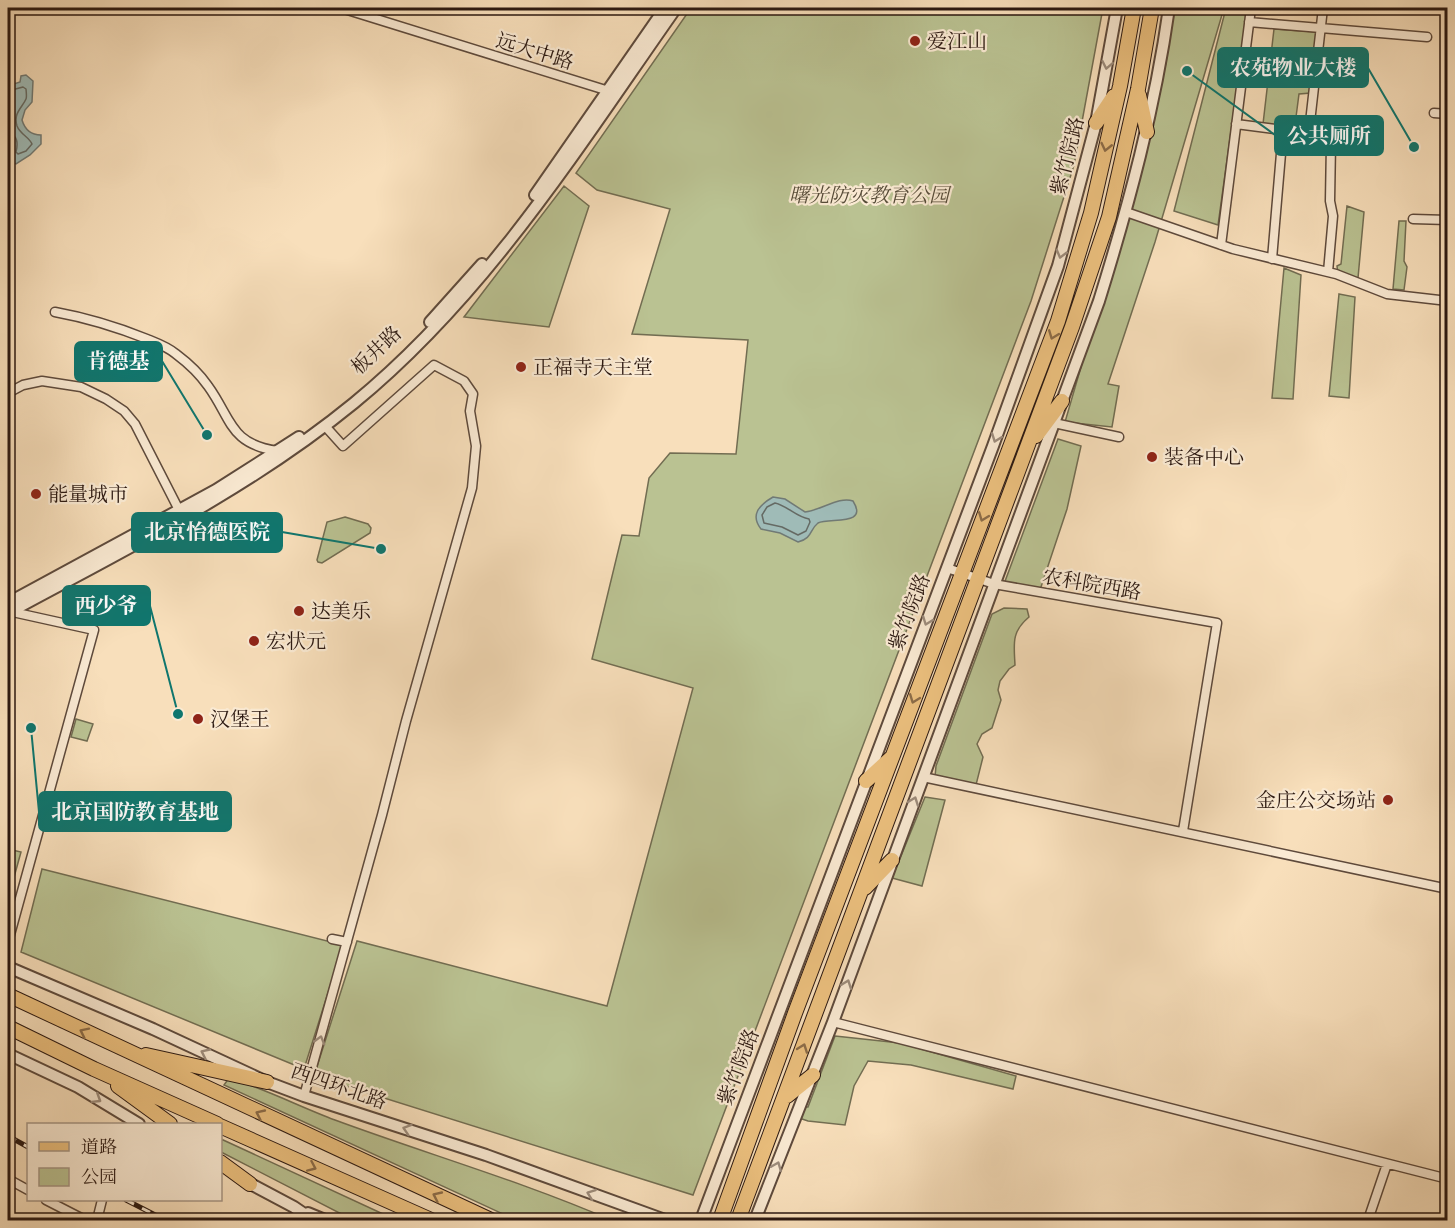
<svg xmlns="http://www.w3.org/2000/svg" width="1455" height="1228" font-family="'EB Garamond','Noto Serif SC',serif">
	<rect width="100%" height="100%" fill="#f8dfbb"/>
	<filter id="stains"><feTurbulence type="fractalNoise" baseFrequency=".00333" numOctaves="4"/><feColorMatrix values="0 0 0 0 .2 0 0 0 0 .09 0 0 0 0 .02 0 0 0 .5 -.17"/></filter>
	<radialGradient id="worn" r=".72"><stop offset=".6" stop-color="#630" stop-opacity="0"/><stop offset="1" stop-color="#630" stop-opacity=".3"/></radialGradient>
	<path fill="#bac292" stroke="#726d52" stroke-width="1.5" d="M691 8H1103L1074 165 1031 301 693 1195 314 1076 357 941 607 1006 693 688 592 659 622 535 639 536 649 478 670 453 736 454 748 340 632 334 670 209 597 190 576 173Z
		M1172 8H1224L1155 242 1108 384 1119 386 1112 427 1065 422 1126 212 1166 63Z
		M1226 8H1248L1218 225 1174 211Z
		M1274 29 1317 32 1311 93 1299 94 1296 117 1287 126 1263 124Z
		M564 186 589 206 549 327 464 317Z
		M1347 206 1364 212 1358 278 1338 274 1337 266 1341 264Z
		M1399 221H1406L1404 261 1407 267 1404 290 1393 289Z
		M1284 268 1301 275 1293 399 1272 398Z
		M1339 294 1355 297 1349 398 1329 396Z
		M1058 439 1081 446 1067 509 1040 590 1004 584Z
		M345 517 368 524 371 528 370 533 322 563 318 562 317 560 327 522Z
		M1004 608 1027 609 1029 617C1011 632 1014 644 1015 665L1009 669 1000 681 998 690 1001 700 992 728 982 734 977 744 983 757 976 785 935 777 936 766 992 614Z
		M76 719 93 724 87 741 71 737Z
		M925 797 945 800 922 886 892 878Z
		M8 849 21 852 8 899Z
		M42 869 343 945 304 1069 21 952Z
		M835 1036 900 1043 1016 1076 1013 1089 911 1065 868 1061 854 1086 845 1125 808 1121 799 1118 803 1107H808Z
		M229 1078C266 1089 300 1107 335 1120 427 1154 521 1181 611 1220H516L224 1085Z
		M221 1139 396 1220H353L221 1152Z"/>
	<path fill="#9fbbb7" stroke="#717a75" stroke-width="1.5" d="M26 75 33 81 32 102 25 110 22 120C25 130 31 135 41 135V144L30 155 16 164 9 161V152L12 145 8 138V86L20 82 21 76Z
		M773 497 785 499 805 512C822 510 839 496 853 501 869 527 829 517 818 523 809 530 813 538 798 542L780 533 761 529C750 515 759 505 773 497Z"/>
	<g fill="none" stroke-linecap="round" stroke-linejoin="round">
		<path stroke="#656a64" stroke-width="1.5" d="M8 91 23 87 26 89C26 90 27 97 26 99 22 108 13 113 17 126 20 134 29 137 32 144L26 151 18 154 16 152C18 144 18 134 8 134
			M775 503C788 506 796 517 809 519L810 522 806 531 798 535 782 527 764 523 762 515 767 507Z"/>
		<g stroke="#5e4a3c" stroke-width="11">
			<path id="minor" d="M341 8 612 92
				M1249 22 1427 37
				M1434 113 1448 114
				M1236 124 1283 130
				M1309 131 1331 143 1330 201 1333 216 1328 272
				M1126 212 1233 249 1336 274 1387 294 1448 301
				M1413 219 1448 220
				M1221 245 1251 8
				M1272 259 1283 130 1309 131 1323 8
				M55 312C88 318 117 327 147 339 157 343 168 347 176 354 188 363 199 373 208 386 232 419 229 444 278 451
				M8 393 23 385 42 381 81 387 106 399 124 411 135 424 179 510
				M1054 423 1119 437
				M947 568 994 584 1217 623 1183 831
				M8 611 94 630 8 942
				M923 777 1448 889
				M332 939 347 942
				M833 1022 1448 1179
				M304 1096 382 815 406 721 472 488 476 446 470 411 473 394 464 381 434 365 343 446 325 426
				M8 1179 28 1190
				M46 1200 85 1220
				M97 1220 102 1200
				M1368 1220 1387 1164"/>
		</g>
		<g stroke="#5e4a3c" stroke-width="14">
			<path id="tertiary" d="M535 195 665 8
				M430 322 482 264
				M8 603 216 490 299 437
				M8 613C126 549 249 489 354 403 487 294 579 146 676 8
				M8 967 153 1029 267 1082 304 1096 486 1155 665 1220
				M8 1054 78 1087 139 1124
				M245 1181 294 1207 313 1220
				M308 1213 325 1220
				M701 1220 993 446 1058 266 1096 123 1117 8
				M755 1220 833 1022 1099 301C1129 204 1155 108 1169 8"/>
		</g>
		<g stroke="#2b1811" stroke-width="16">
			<path id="primary" d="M1139 95 1147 132
				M1096 123 1114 96
				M1036 436 1062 401
				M866 781 891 758
				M865 888 892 860
				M787 1096 813 1075
				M720 1220 795 1013 1058 321 1091 213 1120 86 1134 8
				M738 1220 1072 327 1109 217 1138 89 1152 8"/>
		</g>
		<g stroke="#2b1811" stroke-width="16">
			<path id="trunk" d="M8 995 491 1220
				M8 1027 94 1069 217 1124
				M146 1055 267 1082
				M118 1086 170 1124
				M220 1126 431 1220
				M220 1162 250 1184"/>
		</g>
		<use href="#minor" stroke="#faead3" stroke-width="8"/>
		<use href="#tertiary" stroke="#faead3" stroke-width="10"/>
		<use href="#primary" stroke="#ecc07e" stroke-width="14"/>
		<use href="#trunk" stroke="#ecc07e" stroke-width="14"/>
		<g stroke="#2b1811" stroke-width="5">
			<path id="rail" d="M8 1136 28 1147
				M126 1200 165 1220"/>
		</g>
		<use href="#rail" stroke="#faead3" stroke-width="3" stroke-dasharray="9" stroke-linecap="butt"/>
	</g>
	<defs><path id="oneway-chevron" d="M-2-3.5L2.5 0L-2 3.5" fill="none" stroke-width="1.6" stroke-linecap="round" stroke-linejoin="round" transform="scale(1.5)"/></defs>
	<g stroke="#9d8c7c">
		<use href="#oneway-chevron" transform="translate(1107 65) rotate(101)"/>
		<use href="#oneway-chevron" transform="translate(1061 254) rotate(105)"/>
		<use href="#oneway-chevron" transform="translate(996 438) rotate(110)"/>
		<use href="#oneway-chevron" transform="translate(927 621) rotate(111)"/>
		<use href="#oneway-chevron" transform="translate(914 801) rotate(-70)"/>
		<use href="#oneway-chevron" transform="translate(847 984) rotate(-70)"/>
		<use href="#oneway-chevron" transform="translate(320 1040) rotate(-74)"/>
		<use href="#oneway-chevron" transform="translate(205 1053) rotate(-155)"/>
		<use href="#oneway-chevron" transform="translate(97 1099) rotate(32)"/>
		<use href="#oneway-chevron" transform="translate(407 1129) rotate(-162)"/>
		<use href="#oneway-chevron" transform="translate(777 1166) rotate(-68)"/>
		<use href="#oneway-chevron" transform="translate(591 1194) rotate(-160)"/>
	</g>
	<g stroke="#8c6c48">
		<use href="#oneway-chevron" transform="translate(1106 147) rotate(103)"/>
		<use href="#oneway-chevron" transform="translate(1053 335) rotate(111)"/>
		<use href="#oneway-chevron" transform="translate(983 517) rotate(111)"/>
		<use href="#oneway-chevron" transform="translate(914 699) rotate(111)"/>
		<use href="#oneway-chevron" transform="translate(84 1032) rotate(-154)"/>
		<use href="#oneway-chevron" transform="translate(803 1048) rotate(-70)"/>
		<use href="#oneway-chevron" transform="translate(260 1114) rotate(-155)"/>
		<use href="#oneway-chevron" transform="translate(312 1167) rotate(24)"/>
		<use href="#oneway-chevron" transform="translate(437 1196) rotate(-155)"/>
	</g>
	<g fill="#8f2418" stroke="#faead3" stroke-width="2">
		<circle cx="915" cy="41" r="6"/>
		<circle cx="521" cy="367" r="6"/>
		<circle cx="1152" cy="457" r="6"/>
		<circle cx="36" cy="494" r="6"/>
		<circle cx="299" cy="611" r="6"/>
		<circle cx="254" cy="641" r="6"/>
		<circle cx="198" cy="719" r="6"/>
		<circle cx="1388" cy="800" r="6"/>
	</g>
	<g text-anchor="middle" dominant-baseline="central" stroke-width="4.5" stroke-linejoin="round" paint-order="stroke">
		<g font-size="20" fill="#2b1811" stroke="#faead3" text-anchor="start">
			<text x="927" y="41">爱江山</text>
			<text x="533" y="367">正福寺天主堂</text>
			<text x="1164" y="457">装备中心</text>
			<text x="48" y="494">能量城市</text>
			<text x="311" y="611">达美乐</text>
			<text x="266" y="641">宏状元</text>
			<text x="210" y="719">汉堡王</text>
			<text x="1376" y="800" text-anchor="end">金庄公交场站</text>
		</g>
		<g font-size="20" fill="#2b1811" stroke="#faead3">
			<text transform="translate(535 51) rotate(17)">远大中路</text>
			<text transform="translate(1067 156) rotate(-76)">紫竹院路</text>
			<text transform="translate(376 350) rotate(-43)">板井路</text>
			<text transform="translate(1092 584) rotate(10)">农科院西路</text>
			<text transform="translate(909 612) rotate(-69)">紫竹院路</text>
			<text transform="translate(738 1067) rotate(-69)">紫竹院路</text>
			<text transform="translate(339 1086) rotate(19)">西四环北路</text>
		</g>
		<g font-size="20" font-style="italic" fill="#564b38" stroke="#faead3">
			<text x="869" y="195">曙光防灾教育公园</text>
		</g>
	</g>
	<path fill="none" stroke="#0f766e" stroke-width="2" d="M1414 147L1368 68M1187 71L1275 135M207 435L162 361M381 549L282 532M178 714L150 606M31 728L39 812"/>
	<g fill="#0f766e" stroke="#faead3" stroke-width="2">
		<circle cx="1414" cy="147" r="6"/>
		<circle cx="1187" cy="71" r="6"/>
		<circle cx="207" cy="435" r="6"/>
		<circle cx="381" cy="549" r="6"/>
		<circle cx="178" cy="714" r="6"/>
		<circle cx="31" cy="728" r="6"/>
	</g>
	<g fill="#0f766e" stroke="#0f766e" stroke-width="2">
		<rect x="1218" y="48" width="150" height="39" rx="6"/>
		<rect x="1275" y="116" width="108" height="39" rx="6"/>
		<rect x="75" y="342" width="87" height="39" rx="6"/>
		<rect x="132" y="513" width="150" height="39" rx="6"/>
		<rect x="63" y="586" width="87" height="39" rx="6"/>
		<rect x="39" y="792" width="192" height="39" rx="6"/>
	</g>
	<g font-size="21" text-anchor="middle" font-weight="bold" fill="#fff">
		<text x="1293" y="75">农苑物业大楼</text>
		<text x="1329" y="143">公共厕所</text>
		<text x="118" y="368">肯德基</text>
		<text x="207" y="539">北京怡德医院</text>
		<text x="106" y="613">西少爷</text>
		<text x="135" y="819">北京国防教育基地</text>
	</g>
	<rect width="1455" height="1228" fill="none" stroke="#f8dfbb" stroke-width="30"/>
	<rect x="9" y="9" width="1437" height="1210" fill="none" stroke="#2b1811" stroke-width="3"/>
	<rect x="15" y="15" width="1425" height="1198" fill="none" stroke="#2b1811" stroke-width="1.5"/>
	<rect x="27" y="1123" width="195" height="78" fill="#faead3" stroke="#a79685" stroke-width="1.5"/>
	<rect x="39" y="1142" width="30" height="9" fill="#ecc07e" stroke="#a79685" stroke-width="1.5"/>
	<text x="81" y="1153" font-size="18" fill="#2b1811">道路</text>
	<rect x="39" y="1168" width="30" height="18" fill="#bac292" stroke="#a79685" stroke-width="1.5"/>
	<text x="81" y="1183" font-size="18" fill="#2b1811">公园</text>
	<rect width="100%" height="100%" filter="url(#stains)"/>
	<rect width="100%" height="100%" fill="url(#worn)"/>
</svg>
